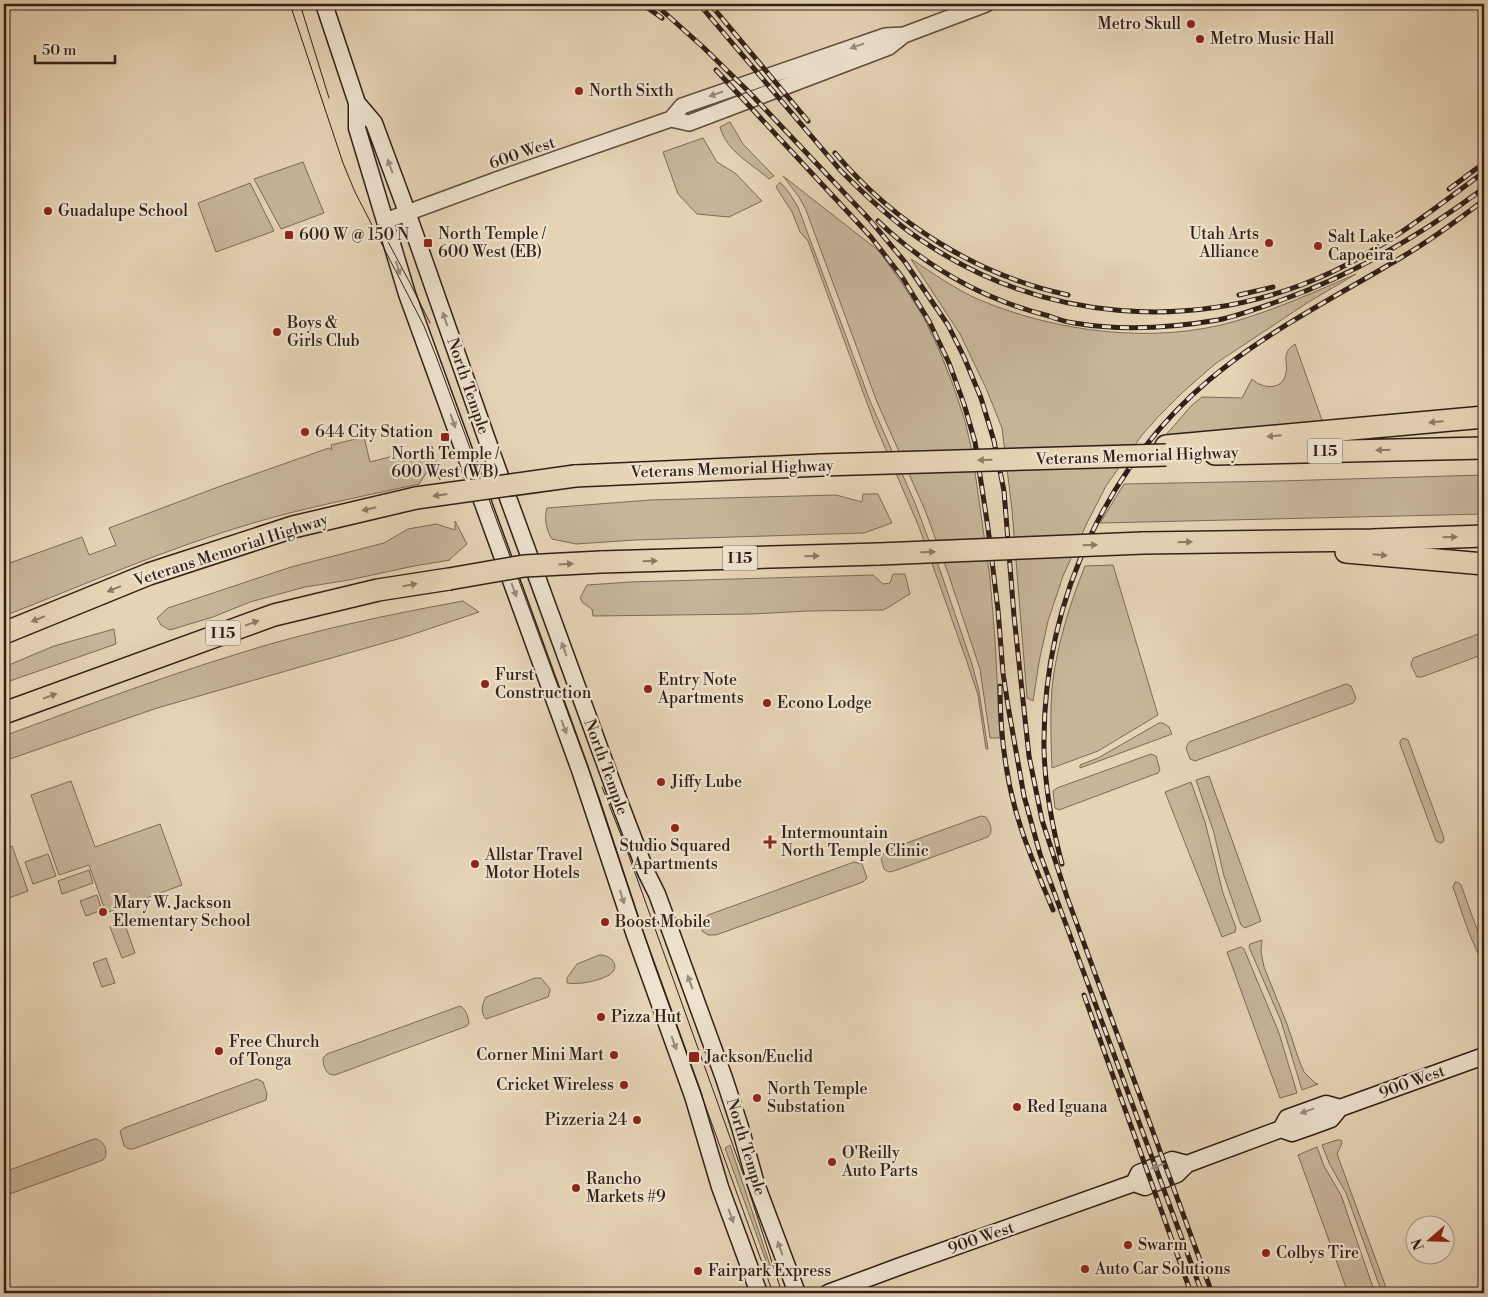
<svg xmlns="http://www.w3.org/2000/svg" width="1488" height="1297" font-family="'Libre Bodoni',serif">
	<rect width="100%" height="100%" fill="#e6d4b5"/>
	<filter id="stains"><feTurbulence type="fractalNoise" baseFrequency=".004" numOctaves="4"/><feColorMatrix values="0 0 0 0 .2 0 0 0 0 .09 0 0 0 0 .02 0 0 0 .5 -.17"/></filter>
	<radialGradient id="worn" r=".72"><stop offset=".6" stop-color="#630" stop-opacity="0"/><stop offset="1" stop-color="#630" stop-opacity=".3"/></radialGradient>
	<path fill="#c7b59a" stroke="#7c6a59" d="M730 122 743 144 774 176 769 179C751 163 727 152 720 127Z
		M703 138 717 162 735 173 762 201 729 217 697 214 678 194 663 152Z
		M303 162 324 213 281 229 254 179Z
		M783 176 879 251 899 279 923 316 940 352 953 385 965 421 972 451 990 578 995 640 1000 738H990L980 669 948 573 925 510 877 402 806 210 799 197Z
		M780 182 788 191 798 207 870 401 915 503 941 573 972 664 979 691 988 749H986L978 695 966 659 919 527 874 422 808 241 800 232 792 212 776 187Z
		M250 183 274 231 216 252 198 203Z
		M911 259C933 273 956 290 980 300 1056 332 1155 345 1236 321 1277 309 1317 291 1356 274L1307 303 1215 364 1183 392 1158 417 1142 435 1106 486 1087 523 1063 576 1048 621 1039 662 1033 701 1027 698 1012 510 1002 428 986 388 960 334Z
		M1295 344 1323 423 1165 436 1191 406 1202 397 1242 398 1252 379C1262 389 1283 391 1286 373 1288 366 1284 360 1287 353 1288 349 1291 347 1295 344Z
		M364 437 370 462 432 446 436 459 440 480 435 471 430 467 419 484C364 496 308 507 253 523 168 548 86 584 4 616V565L82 537 89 555 116 545 109 528 218 487 329 448 332 450 331 445Z
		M1484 475V514L1100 523 1124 484 1279 481Z
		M863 494H878L892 523 864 533 635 540 576 544 552 539C546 530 544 518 547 508L650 500 836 495 862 502Z
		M455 521 467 544 450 559V560L414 566 349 580 305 587 250 602 213 617 170 630 161 625 157 618 168 608 291 567 384 543 408 529 436 524 455 530Z
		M1113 565 1158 715 1098 751 1052 768C1051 741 1050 715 1052 688 1056 648 1070 603 1085 566Z
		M893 574H905L910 594C900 599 894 605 883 610L808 611 752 614 593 616 592 609 583 603 580 598 587 585 631 582 873 575 883 584 890 583Z
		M463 601 479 612 408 636 157 708 4 761V736C80 708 156 679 234 655 309 631 386 615 463 601Z
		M114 629 116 644 4 683V667L54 646Z
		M1484 632V654L1422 677H1417L1411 665 1413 658Z
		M1346 684 1351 686 1356 698 1353 703 1195 761 1190 759 1186 748 1189 742Z
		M1159 723H1163L1169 727 1172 734 1080 768V765L1098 758Z
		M1403 738 1408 740 1444 838 1443 842 1441 843 1436 841 1400 744V741Z
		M1151 754 1156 756 1160 770 1158 773 1059 810 1055 808 1053 791 1057 788Z
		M1209 776 1261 921 1245 928 1241 925 1224 876 1214 833 1196 780Z
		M71 781 95 847 160 824 182 885 106 913 89 865 59 875 31 795Z
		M1191 782 1205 822 1223 893 1236 928 1235 932 1222 937 1165 792Z
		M981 816 986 817C990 823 994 831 988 837L894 871 889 872 884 869C881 858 878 855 890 849Z
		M12 846 28 891 9 898 4 896V849Z
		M48 854 56 876 33 884 25 862Z
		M854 862 862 864 867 878 863 882 716 935H708L702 931V921L708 915Z
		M89 870 93 883 62 894 58 881Z
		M1455 882H1457L1461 885 1484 949V967L1469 933 1453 887Z
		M97 895 102 910 86 916 80 901Z
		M124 922 135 953 122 958 110 927Z
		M1262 940 1261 952 1264 967 1287 1024 1299 1060 1304 1072 1315 1083 1318 1084 1302 1090 1281 1021 1249 947 1250 944Z
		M1241 947 1244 949 1279 1033 1297 1093 1280 1098 1227 952Z
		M599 955C611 954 622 967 609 975 599 981 579 985 567 983V978L577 964Z
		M106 958 115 983 102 987 93 963Z
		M535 978H541L550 989V991L548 997 489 1018 486 1019C480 1013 482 1004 486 997Z
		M460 1006C466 1009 468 1016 469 1023L467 1026 335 1075C326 1076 323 1066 323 1058L327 1054Z
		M257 1079 263 1082 267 1094 266 1100 133 1149H129L124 1146 120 1131 124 1128Z
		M94 1139C104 1139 110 1153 103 1160L4 1196V1172Z
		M1337 1140H1341L1342 1143 1337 1154 1388 1293H1382L1346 1193 1330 1165 1322 1145Z
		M730 1145 771 1268 769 1269 725 1148Z
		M1317 1147 1324 1166 1341 1195 1375 1293H1348L1298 1155Z"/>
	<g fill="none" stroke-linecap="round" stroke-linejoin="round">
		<g stroke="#5e4c3f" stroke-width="18">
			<path id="tertiary" d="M671 119 682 106 885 36 904 35
				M385 221 510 175 671 119 689 123 889 47 904 35 986 4"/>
		</g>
		<g stroke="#311f18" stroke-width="19">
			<path id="secondary" d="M324 4 357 103V128L407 294 580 770 635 935 693 1096 720 1187 759 1293
				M357 103 374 123 407 212 492 454 614 788 646 872 657 894 668 924 724 1078 740 1127 756 1184 797 1293
				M1281 1129 1287 1118 1326 1104 1340 1108
				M1134 1183 1139 1173 1172 1160 1187 1164
				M828 1293 898 1267 1134 1183 1145 1187 1177 1174 1187 1164 1281 1129 1292 1133 1312 1126 1331 1119 1340 1108 1484 1056"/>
		</g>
		<g stroke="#311f18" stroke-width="24">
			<path id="motorway" d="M1166 446 1484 417
				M1215 454 1484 448
				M575 476 821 465
				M1143 543 1372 540 1484 536
				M1346 552 1484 564
				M601 562 879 554
				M4 633 149 574 293 527 416 498
				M4 713 274 615 378 590 449 579"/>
		</g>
		<use href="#tertiary" stroke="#efe3cf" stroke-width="15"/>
		<use href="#secondary" stroke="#efe3cf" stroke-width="16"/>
		<use href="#motorway" stroke="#e6d4b5" stroke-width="21"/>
		<path stroke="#311f18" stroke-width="1" d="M290 4 343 163 355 192 424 326 436 356 600 800 653 961 773 1293
			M300 4 329 98
			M379 225 409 281 430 323
			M602 787 625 845 745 1179 782 1293"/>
		<g stroke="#311f18" stroke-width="5">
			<path id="rail" d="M642 4 662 18
				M655 4 704 48 748 91 869 219 905 262 948 325 964 357 981 398 994 441 1004 491 1014 616 1029 756 1042 820 1067 897 1212 1293
				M699 4 841 171C865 195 890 219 918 238 1041 323 1197 335 1332 272 1387 246 1436 208 1484 172
				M710 4 808 121
				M716 70 871 237 902 277 929 321 949 363 964 404 975 442 988 528 998 610 1003 673 1008 706 1024 796 1040 854 1202 1293
				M835 153C895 224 978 276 1068 295
				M1449 189 1484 163
				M878 221C926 267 985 300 1049 316 1057 319 1066 322 1074 323 1121 331 1171 328 1218 320 1238 316 1259 308 1279 301 1354 275 1421 235 1484 188
				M1239 295 1273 287
				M1000 686C1000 733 1006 783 1021 828 1030 856 1042 883 1053 910
				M1062 864C1052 826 1045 788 1044 749 1042 600 1110 454 1229 364 1283 323 1344 292 1402 257 1431 240 1458 220 1484 200
				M1084 995 1191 1293"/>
		</g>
		<use href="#rail" stroke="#efe3cf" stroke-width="3" stroke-dasharray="9" stroke-linecap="butt"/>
		<g stroke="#311f18" stroke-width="24" stroke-linecap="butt">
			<path id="motorway-bridge" d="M821 465 1166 455
				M416 498 575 476
				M879 554 1143 543
				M449 579 524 566 601 562"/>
		</g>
		<use href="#motorway-bridge" stroke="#e6d4b5" stroke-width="21"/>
	</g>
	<defs><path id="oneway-solid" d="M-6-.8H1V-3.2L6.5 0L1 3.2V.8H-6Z" transform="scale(1.25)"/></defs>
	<g fill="#9a8b7d">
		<use href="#oneway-solid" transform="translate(857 46) rotate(161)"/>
		<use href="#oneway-solid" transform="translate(716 94) rotate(161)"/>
		<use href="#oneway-solid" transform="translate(390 166) rotate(-110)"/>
		<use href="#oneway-solid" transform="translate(398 268) rotate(72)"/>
		<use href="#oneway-solid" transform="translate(445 319) rotate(-109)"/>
		<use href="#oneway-solid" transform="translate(453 421) rotate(70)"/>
		<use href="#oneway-solid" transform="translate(514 590) rotate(70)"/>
		<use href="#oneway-solid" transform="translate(564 649) rotate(-110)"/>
		<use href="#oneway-solid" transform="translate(564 727) rotate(70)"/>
		<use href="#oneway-solid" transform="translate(622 897) rotate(72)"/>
		<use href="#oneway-solid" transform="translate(690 982) rotate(-110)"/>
		<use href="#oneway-solid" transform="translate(674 1043) rotate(70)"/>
		<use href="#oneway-solid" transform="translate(1307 1111) rotate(160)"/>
		<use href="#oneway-solid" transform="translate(1158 1166) rotate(160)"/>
		<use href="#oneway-solid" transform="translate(731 1216) rotate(70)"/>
		<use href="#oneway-solid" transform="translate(780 1248) rotate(-110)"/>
	</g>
	<g fill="#8c7a66">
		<use href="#oneway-solid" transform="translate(1436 422) rotate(175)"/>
		<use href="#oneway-solid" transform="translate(1274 436) rotate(175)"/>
		<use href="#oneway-solid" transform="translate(1383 450) rotate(179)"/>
		<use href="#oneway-solid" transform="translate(985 460) rotate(178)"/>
		<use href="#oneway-solid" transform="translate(440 495) rotate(172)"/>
		<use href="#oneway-solid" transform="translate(369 509) rotate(167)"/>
		<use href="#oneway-solid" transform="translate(1450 537) rotate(-2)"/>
		<use href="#oneway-solid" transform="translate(1185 542) rotate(-1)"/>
		<use href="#oneway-solid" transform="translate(1090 545) rotate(-2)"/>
		<use href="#oneway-solid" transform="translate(928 552) rotate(-2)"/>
		<use href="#oneway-solid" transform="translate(1380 555) rotate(5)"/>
		<use href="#oneway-solid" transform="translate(812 556) rotate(-2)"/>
		<use href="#oneway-solid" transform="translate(650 561) rotate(-2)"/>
		<use href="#oneway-solid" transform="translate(566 564) rotate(-3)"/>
		<use href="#oneway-solid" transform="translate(410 585) rotate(-10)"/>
		<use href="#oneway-solid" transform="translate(114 589) rotate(158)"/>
		<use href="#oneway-solid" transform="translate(38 619) rotate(158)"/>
		<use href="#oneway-solid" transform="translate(252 623) rotate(-20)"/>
		<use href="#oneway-solid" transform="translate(50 696) rotate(-20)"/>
	</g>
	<g fill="#8f2418" stroke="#efe3cf" stroke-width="2">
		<circle cx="1191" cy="24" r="5"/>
		<circle cx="1200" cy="39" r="5"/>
		<circle cx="579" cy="91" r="5"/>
		<circle cx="48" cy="211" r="5"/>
		<rect x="284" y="230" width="10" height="10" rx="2.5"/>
		<rect x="423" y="238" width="10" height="10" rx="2.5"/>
		<circle cx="1269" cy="243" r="5"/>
		<circle cx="1318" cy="246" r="5"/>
		<circle cx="277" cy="332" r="5"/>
		<circle cx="305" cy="432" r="5"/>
		<rect x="440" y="432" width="10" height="10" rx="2.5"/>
		<circle cx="485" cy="684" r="5"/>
		<circle cx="648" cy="689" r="5"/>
		<circle cx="767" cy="703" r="5"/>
		<circle cx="661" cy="782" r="5"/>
		<circle cx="675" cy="828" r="5"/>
		<path d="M767.5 834.5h5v5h5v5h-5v5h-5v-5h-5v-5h5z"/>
		<circle cx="475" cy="864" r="5"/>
		<circle cx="103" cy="912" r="5"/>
		<circle cx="605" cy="922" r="5"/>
		<circle cx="601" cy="1017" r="5"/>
		<circle cx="219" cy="1051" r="5"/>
		<circle cx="614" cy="1055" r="5"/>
		<rect x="688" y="1051" width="12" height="12" rx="2.5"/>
		<circle cx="624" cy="1085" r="5"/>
		<circle cx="757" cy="1098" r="5"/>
		<circle cx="1017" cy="1107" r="5"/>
		<circle cx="637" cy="1120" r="5"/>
		<circle cx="832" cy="1162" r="5"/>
		<circle cx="576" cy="1188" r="5"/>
		<circle cx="1128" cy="1245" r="5"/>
		<circle cx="1266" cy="1253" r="5"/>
		<circle cx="1085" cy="1269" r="5"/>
		<circle cx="698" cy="1271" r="5"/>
	</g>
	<g text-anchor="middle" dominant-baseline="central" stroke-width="4.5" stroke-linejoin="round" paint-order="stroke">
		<g fill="#efe3cf" stroke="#6a5a4f" stroke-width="1">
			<rect x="1307.5" y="438.5" width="35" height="25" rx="4"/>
			<rect x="722.5" y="545.5" width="35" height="25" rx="4"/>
			<rect x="205.5" y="620.5" width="35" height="25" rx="4"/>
		</g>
		<g font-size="15" font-weight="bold" fill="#311f18">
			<text x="1325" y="451">I 15</text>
			<text x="740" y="558">I 15</text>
			<text x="223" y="633">I 15</text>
		</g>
		<g font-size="16" fill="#311f18" stroke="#efe3cf" text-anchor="start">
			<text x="1181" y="24" text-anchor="end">Metro Skull</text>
			<text x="1210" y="39">Metro Music Hall</text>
			<text x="589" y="91">North Sixth</text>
			<text x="58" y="211">Guadalupe School</text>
			<text x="438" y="234">North Temple /<tspan x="438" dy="18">600 West (EB)</tspan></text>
			<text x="1259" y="234" text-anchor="end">Utah Arts<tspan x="1259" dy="18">Alliance</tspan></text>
			<text x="299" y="235">600 W @ 150 N</text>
			<text x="1328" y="237">Salt Lake<tspan x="1328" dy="18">Capoeira</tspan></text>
			<text x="287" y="323">Boys &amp;<tspan x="287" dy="18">Girls Club</tspan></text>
			<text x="315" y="432">644 City Station</text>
			<text x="445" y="454" text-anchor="middle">North Temple /<tspan x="445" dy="18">600 West (WB)</tspan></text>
			<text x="495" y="675">Furst<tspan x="495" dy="18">Construction</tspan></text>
			<text x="658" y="680">Entry Note<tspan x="658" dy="18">Apartments</tspan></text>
			<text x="777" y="703">Econo Lodge</text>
			<text x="671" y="782">Jiffy Lube</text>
			<text x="781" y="833">Intermountain<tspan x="781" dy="18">North Temple Clinic</tspan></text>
			<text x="675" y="846" text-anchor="middle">Studio Squared<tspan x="675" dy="18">Apartments</tspan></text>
			<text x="485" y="855">Allstar Travel<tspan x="485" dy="18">Motor Hotels</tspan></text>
			<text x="113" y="903">Mary W. Jackson<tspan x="113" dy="18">Elementary School</tspan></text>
			<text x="615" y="922">Boost Mobile</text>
			<text x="611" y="1017">Pizza Hut</text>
			<text x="229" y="1042">Free Church<tspan x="229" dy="18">of Tonga</tspan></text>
			<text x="604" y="1055" text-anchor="end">Corner Mini Mart</text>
			<text x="705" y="1057">Jackson/Euclid</text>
			<text x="614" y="1085" text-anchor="end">Cricket Wireless</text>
			<text x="767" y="1089">North Temple<tspan x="767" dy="18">Substation</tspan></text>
			<text x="1027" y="1107">Red Iguana</text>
			<text x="627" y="1120" text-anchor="end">Pizzeria 24</text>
			<text x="842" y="1153">O'Reilly<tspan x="842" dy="18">Auto Parts</tspan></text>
			<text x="586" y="1179">Rancho<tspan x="586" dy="18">Markets #9</tspan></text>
			<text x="1138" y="1245">Swarm</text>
			<text x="1276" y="1253">Colbys Tire</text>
			<text x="1095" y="1269">Auto Car Solutions</text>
			<text x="708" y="1271">Fairpark Express</text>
		</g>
		<g font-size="16" fill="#311f18" stroke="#efe3cf">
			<text transform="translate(522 153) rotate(-19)">600 West</text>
			<text transform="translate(468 386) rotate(71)">North Temple</text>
			<text transform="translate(1137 456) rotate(-2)">Veterans Memorial Highway</text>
			<text transform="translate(732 469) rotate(-2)">Veterans Memorial Highway</text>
			<text transform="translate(231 550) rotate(-18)">Veterans Memorial Highway</text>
			<text transform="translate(606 767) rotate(70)">North Temple</text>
			<text transform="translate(1412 1082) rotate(-20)">900 West</text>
			<text transform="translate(746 1147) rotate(73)">North Temple</text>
			<text transform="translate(981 1238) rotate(-19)">900 West</text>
		</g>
	</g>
	<rect width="1488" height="1297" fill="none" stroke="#e6d4b5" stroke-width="20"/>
	<rect x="5" y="5" width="1478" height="1287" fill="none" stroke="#311f18" stroke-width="2.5"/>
	<rect x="10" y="10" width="1468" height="1277" fill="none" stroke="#311f18"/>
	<g transform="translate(1430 1240) rotate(250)"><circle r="24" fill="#efe3cf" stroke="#a39586"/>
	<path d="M0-4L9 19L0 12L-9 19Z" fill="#8f2418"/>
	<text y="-8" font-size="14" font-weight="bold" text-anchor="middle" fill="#311f18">N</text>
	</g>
	<path d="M35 55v8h80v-8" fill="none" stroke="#311f18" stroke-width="2.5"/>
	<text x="42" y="55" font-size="15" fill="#311f18" stroke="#efe3cf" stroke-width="4" paint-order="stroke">50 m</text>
	<rect width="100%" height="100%" filter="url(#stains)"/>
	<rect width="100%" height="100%" fill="url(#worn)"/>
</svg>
